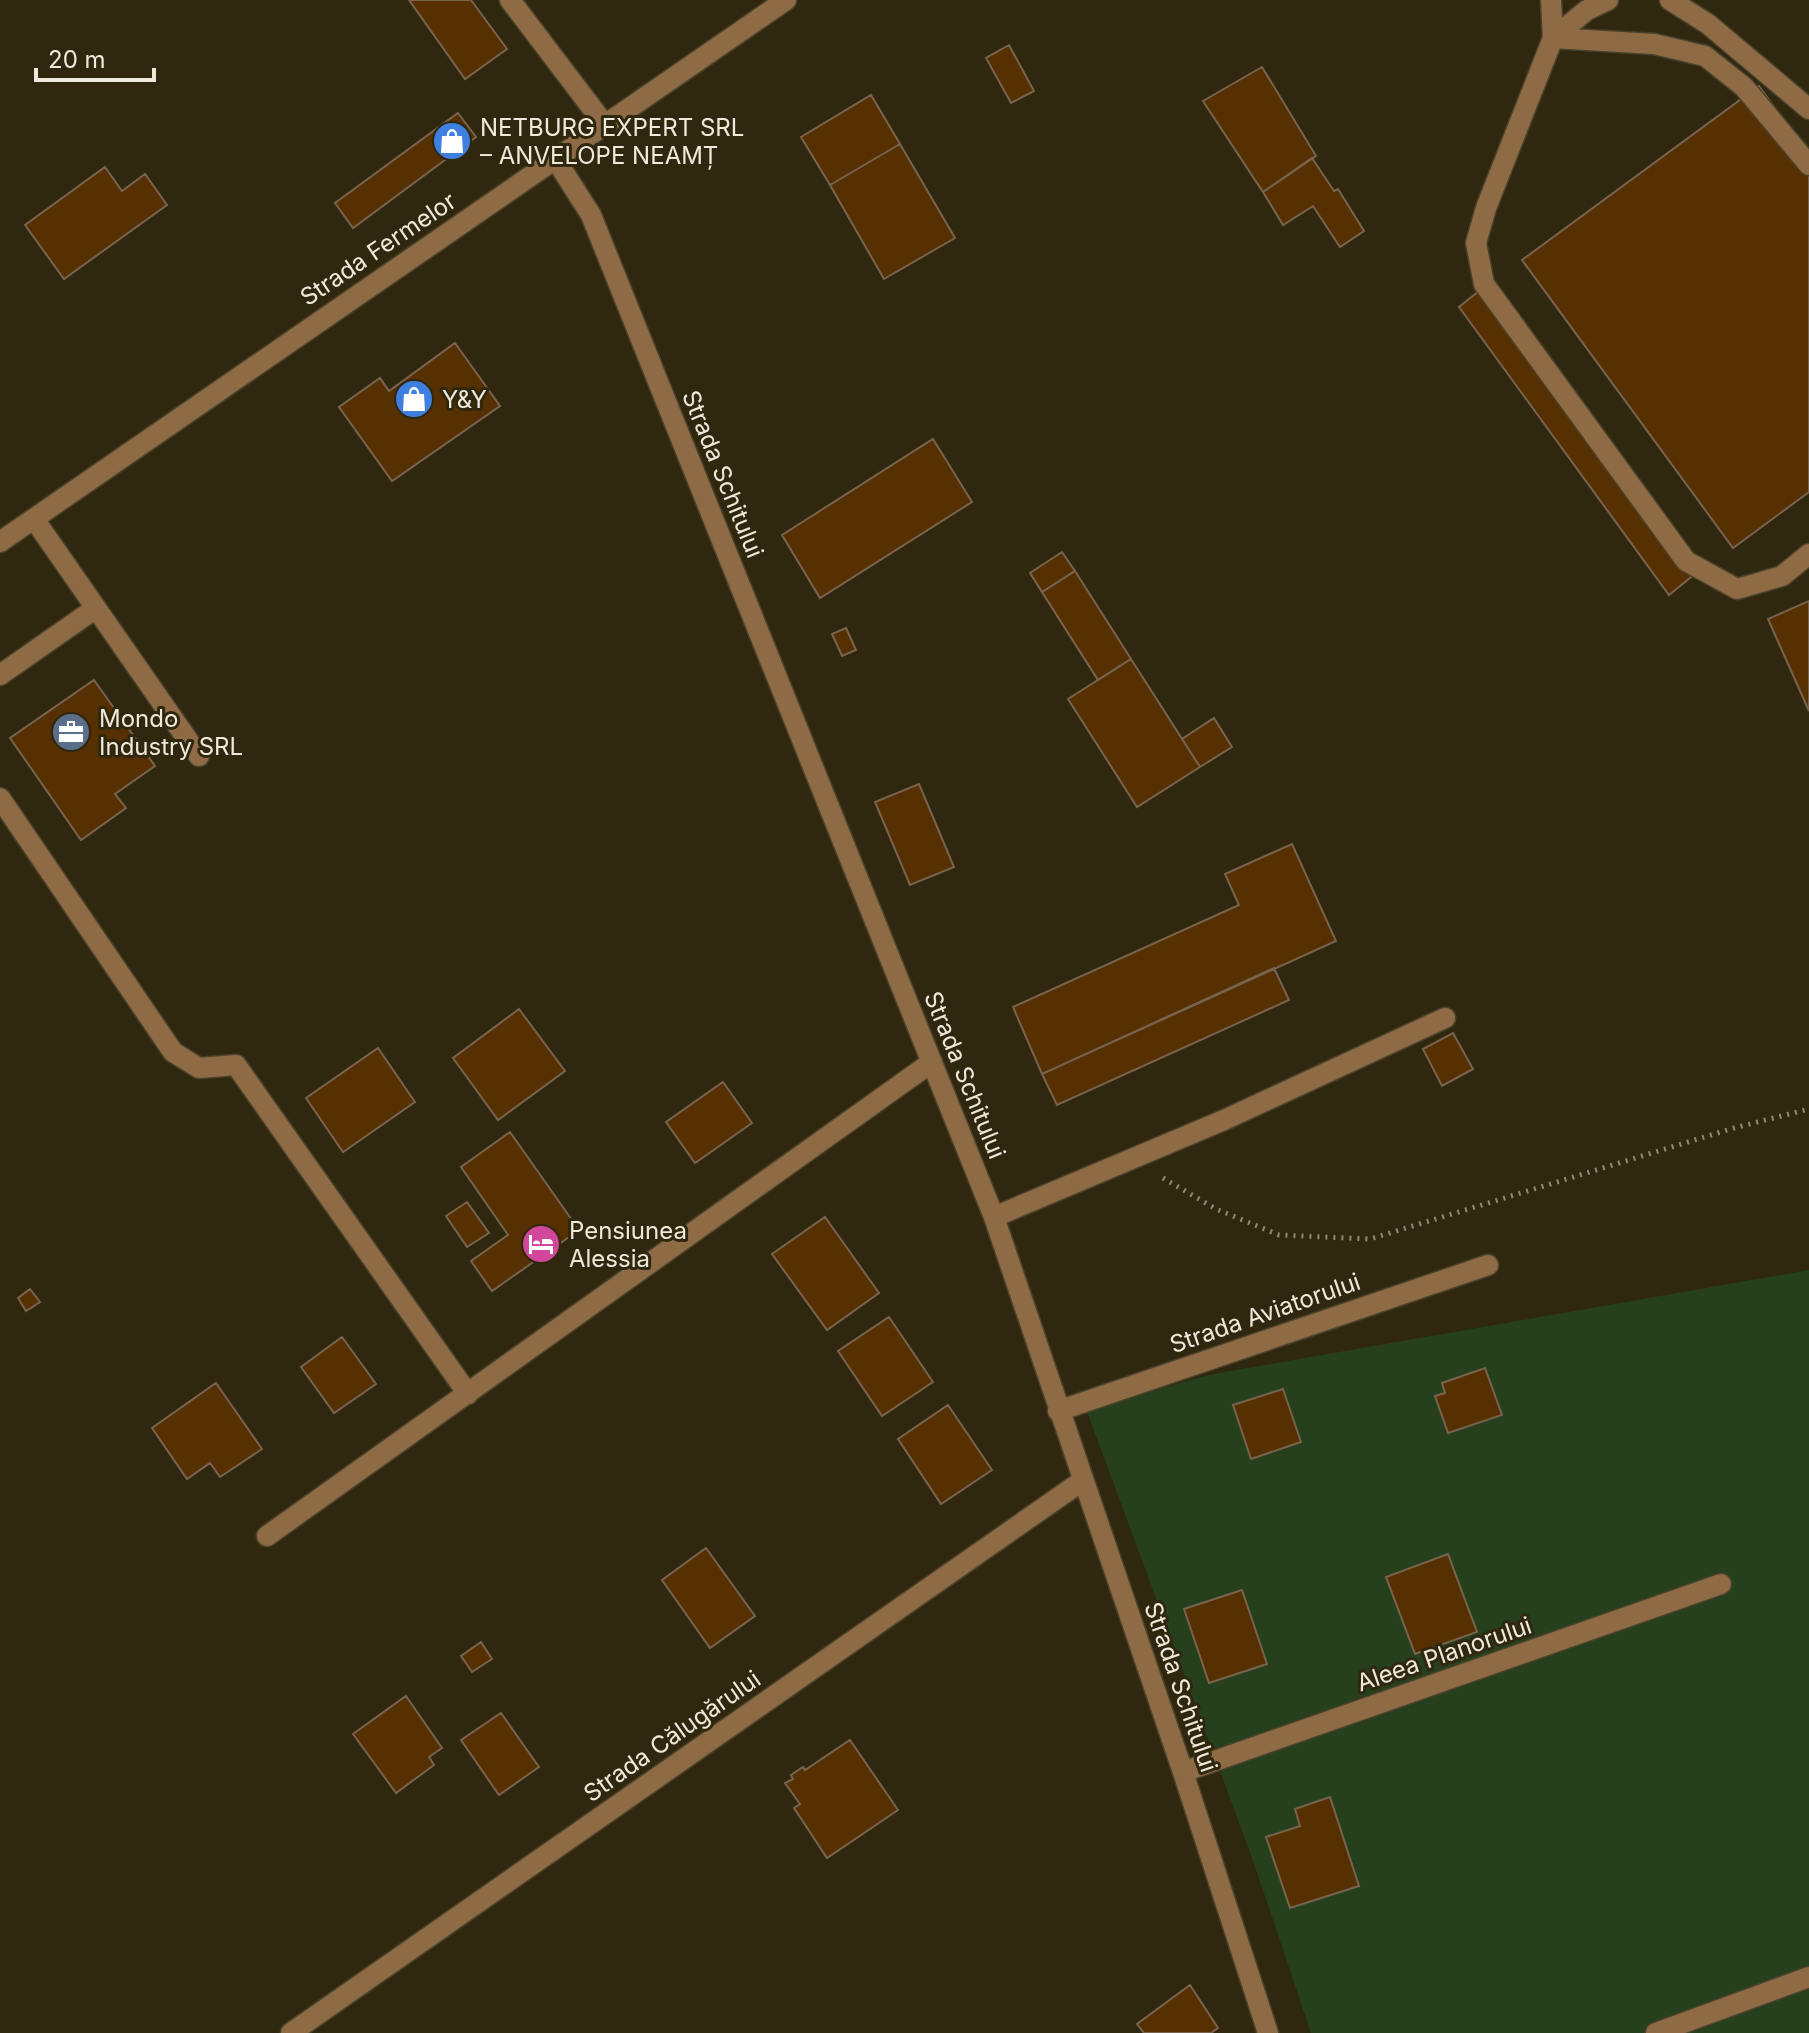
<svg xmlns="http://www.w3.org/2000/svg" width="1809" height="2033" font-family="Inter,sans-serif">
	<rect width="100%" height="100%" fill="#30270f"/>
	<path fill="#263f1c" d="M1809 1270V2033H1311L1251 1855 1086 1409 1213 1374Z"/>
	<path fill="#563001" stroke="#78634f" stroke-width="2" d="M409 0H471L507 49 465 79Z
		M1009 45 1034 91 1011 103 986 58Z
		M1262 67 1316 156 1263 192 1203 101Z
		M1759 86 1809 155V492L1733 548 1522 260Z
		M871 95 900 144 830 185 801 137Z
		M458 113 476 137 353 228 335 203Z
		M900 144 955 238 884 279 830 185Z
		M1312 158 1334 191 1338 189 1364 231 1340 247 1313 206 1283 225 1263 192Z
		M105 167 122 191 145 174 167 205 64 279 25 225Z
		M1489 283 1702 568 1669 595 1459 307Z
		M455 343 500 406 392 481 339 407 380 378 389 391Z
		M933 439 972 502 820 598 782 535Z
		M1062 552 1075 571 1042 592 1030 573Z
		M1075 571 1131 659 1098 680 1042 592Z
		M1809 601V711L1768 619Z
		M846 628 856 650 842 656 832 634Z
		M1131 659 1200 767 1137 807 1068 699Z
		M94 680 155 766 115 794 126 808 81 840 10 738Z
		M1214 718 1232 747 1200 767 1182 739Z
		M919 784 954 867 910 885 875 802Z
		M1292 844 1336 941 1042 1074 1013 1007 1239 905 1225 874Z
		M1274 968 1289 1000 1057 1105 1042 1074Z
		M519 1009 565 1071 498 1120 453 1058Z
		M1453 1033 1473 1069 1442 1086 1423 1049Z
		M378 1048 415 1102 343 1152 306 1098Z
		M723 1082 752 1123 695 1163 666 1122Z
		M510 1132 579 1230 492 1291 471 1261 508 1235 461 1167Z
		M467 1202 489 1233 467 1247 446 1216Z
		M825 1217 879 1293 827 1330 772 1254Z
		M30 1289 40 1302 26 1311 18 1298Z
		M889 1317 933 1382 882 1416 838 1351Z
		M342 1337 376 1384 334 1413 301 1367Z
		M1485 1368 1502 1415 1448 1433 1435 1396 1445 1393 1442 1383Z
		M216 1383 262 1449 220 1477 210 1463 187 1479 152 1428Z
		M1283 1389 1301 1442 1251 1459 1233 1405Z
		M948 1405 992 1470 941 1504 898 1439Z
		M706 1548 755 1616 710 1648 662 1580Z
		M1448 1554 1477 1632 1415 1654 1386 1577Z
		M1242 1590 1267 1664 1209 1683 1184 1609Z
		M481 1642 492 1659 472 1672 461 1656Z
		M406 1696 442 1748 429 1757 434 1765 396 1793 353 1734Z
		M501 1713 539 1767 499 1795 461 1740Z
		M850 1740 898 1810 827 1858 794 1808 800 1804 785 1783 793 1779 791 1775 803 1767 805 1770Z
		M1330 1797 1359 1886 1290 1908 1266 1837 1300 1826 1295 1809Z
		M1190 1985 1218 2028 1211 2033H1144L1137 2024Z"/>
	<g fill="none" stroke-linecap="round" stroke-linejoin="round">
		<g stroke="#4b422c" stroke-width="23">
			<path id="minor" d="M510 0 605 125
				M1551 0 1553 38 1654 44 1705 56 1744 87 1809 165
				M1608 0 1587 10 1553 38 1486 208 1476 243 1484 284 1686 561 1737 589 1782 576 1809 554
				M1670 0 1708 24 1809 109
				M556 160 591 215 994 1217 1183 1772 1268 2033
				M34 519 199 756
				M0 542 786 0
				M0 675 96 608
				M0 798 173 1052 199 1068 236 1065 468 1394
				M994 1217 1224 1120 1445 1018
				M1058 1411 1488 1265
				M267 1536 932 1062
				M1183 1772 1721 1584
				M291 2033 1082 1481
				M1656 2033 1809 1977"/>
		</g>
		<path stroke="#918976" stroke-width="5" stroke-dasharray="2 6" stroke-linecap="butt" d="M1163 1178 1216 1209 1279 1235 1370 1239 1734 1128 1809 1109"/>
		<use href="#minor" stroke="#8e6b44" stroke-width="20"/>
	</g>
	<defs>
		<g id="shop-disc" transform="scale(2)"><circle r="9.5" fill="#3f7fe0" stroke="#30270f"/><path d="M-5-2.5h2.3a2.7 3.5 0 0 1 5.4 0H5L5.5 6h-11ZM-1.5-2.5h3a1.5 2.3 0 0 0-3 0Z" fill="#fff"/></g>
		<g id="office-disc" transform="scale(2)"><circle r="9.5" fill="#5c6f8a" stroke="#30270f"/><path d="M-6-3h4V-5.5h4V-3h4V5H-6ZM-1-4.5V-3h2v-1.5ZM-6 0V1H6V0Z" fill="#fff"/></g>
		<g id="hotel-disc" transform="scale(2)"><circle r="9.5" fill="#d1479c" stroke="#30270f"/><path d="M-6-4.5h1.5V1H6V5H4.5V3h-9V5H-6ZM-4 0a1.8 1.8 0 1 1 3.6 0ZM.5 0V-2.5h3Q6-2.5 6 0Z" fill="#fff"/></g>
	</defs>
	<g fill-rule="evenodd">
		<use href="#shop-disc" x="452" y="141"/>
		<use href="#shop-disc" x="414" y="399"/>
		<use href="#office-disc" x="71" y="732"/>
		<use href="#hotel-disc" x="541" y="1244"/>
	</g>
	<g text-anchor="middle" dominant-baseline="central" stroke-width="6" stroke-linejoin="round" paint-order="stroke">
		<g font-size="24" fill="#efe9db" stroke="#30270f" text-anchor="start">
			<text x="480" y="127">NETBURG EXPERT SRL<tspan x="480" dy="28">– ANVELOPE NEAMȚ</tspan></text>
			<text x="442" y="399">Y&amp;Y</text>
			<text x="99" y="718">Mondo<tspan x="99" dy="28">Industry SRL</tspan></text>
			<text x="569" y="1230">Pensiunea<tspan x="569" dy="28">Alessia</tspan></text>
		</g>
		<g font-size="24" fill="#efe9db" stroke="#30270f">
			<text transform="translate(378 249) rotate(-34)">Strada Fermelor</text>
			<text transform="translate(723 474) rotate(68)">Strada Schitului</text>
			<text transform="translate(965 1075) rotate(68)">Strada Schitului</text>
			<text transform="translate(1265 1313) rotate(-19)">Strada Aviatorului</text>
			<text transform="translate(1444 1654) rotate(-19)">Aleea Planorului</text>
			<text transform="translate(1181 1687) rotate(71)">Strada Schitului</text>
			<text transform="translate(672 1736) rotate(-35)">Strada Călugărului</text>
		</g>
	</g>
	<path d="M36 68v12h118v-12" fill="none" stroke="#efe9db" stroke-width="4"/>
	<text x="48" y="68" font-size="24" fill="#efe9db" stroke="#30270f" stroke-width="6" paint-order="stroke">20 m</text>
</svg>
